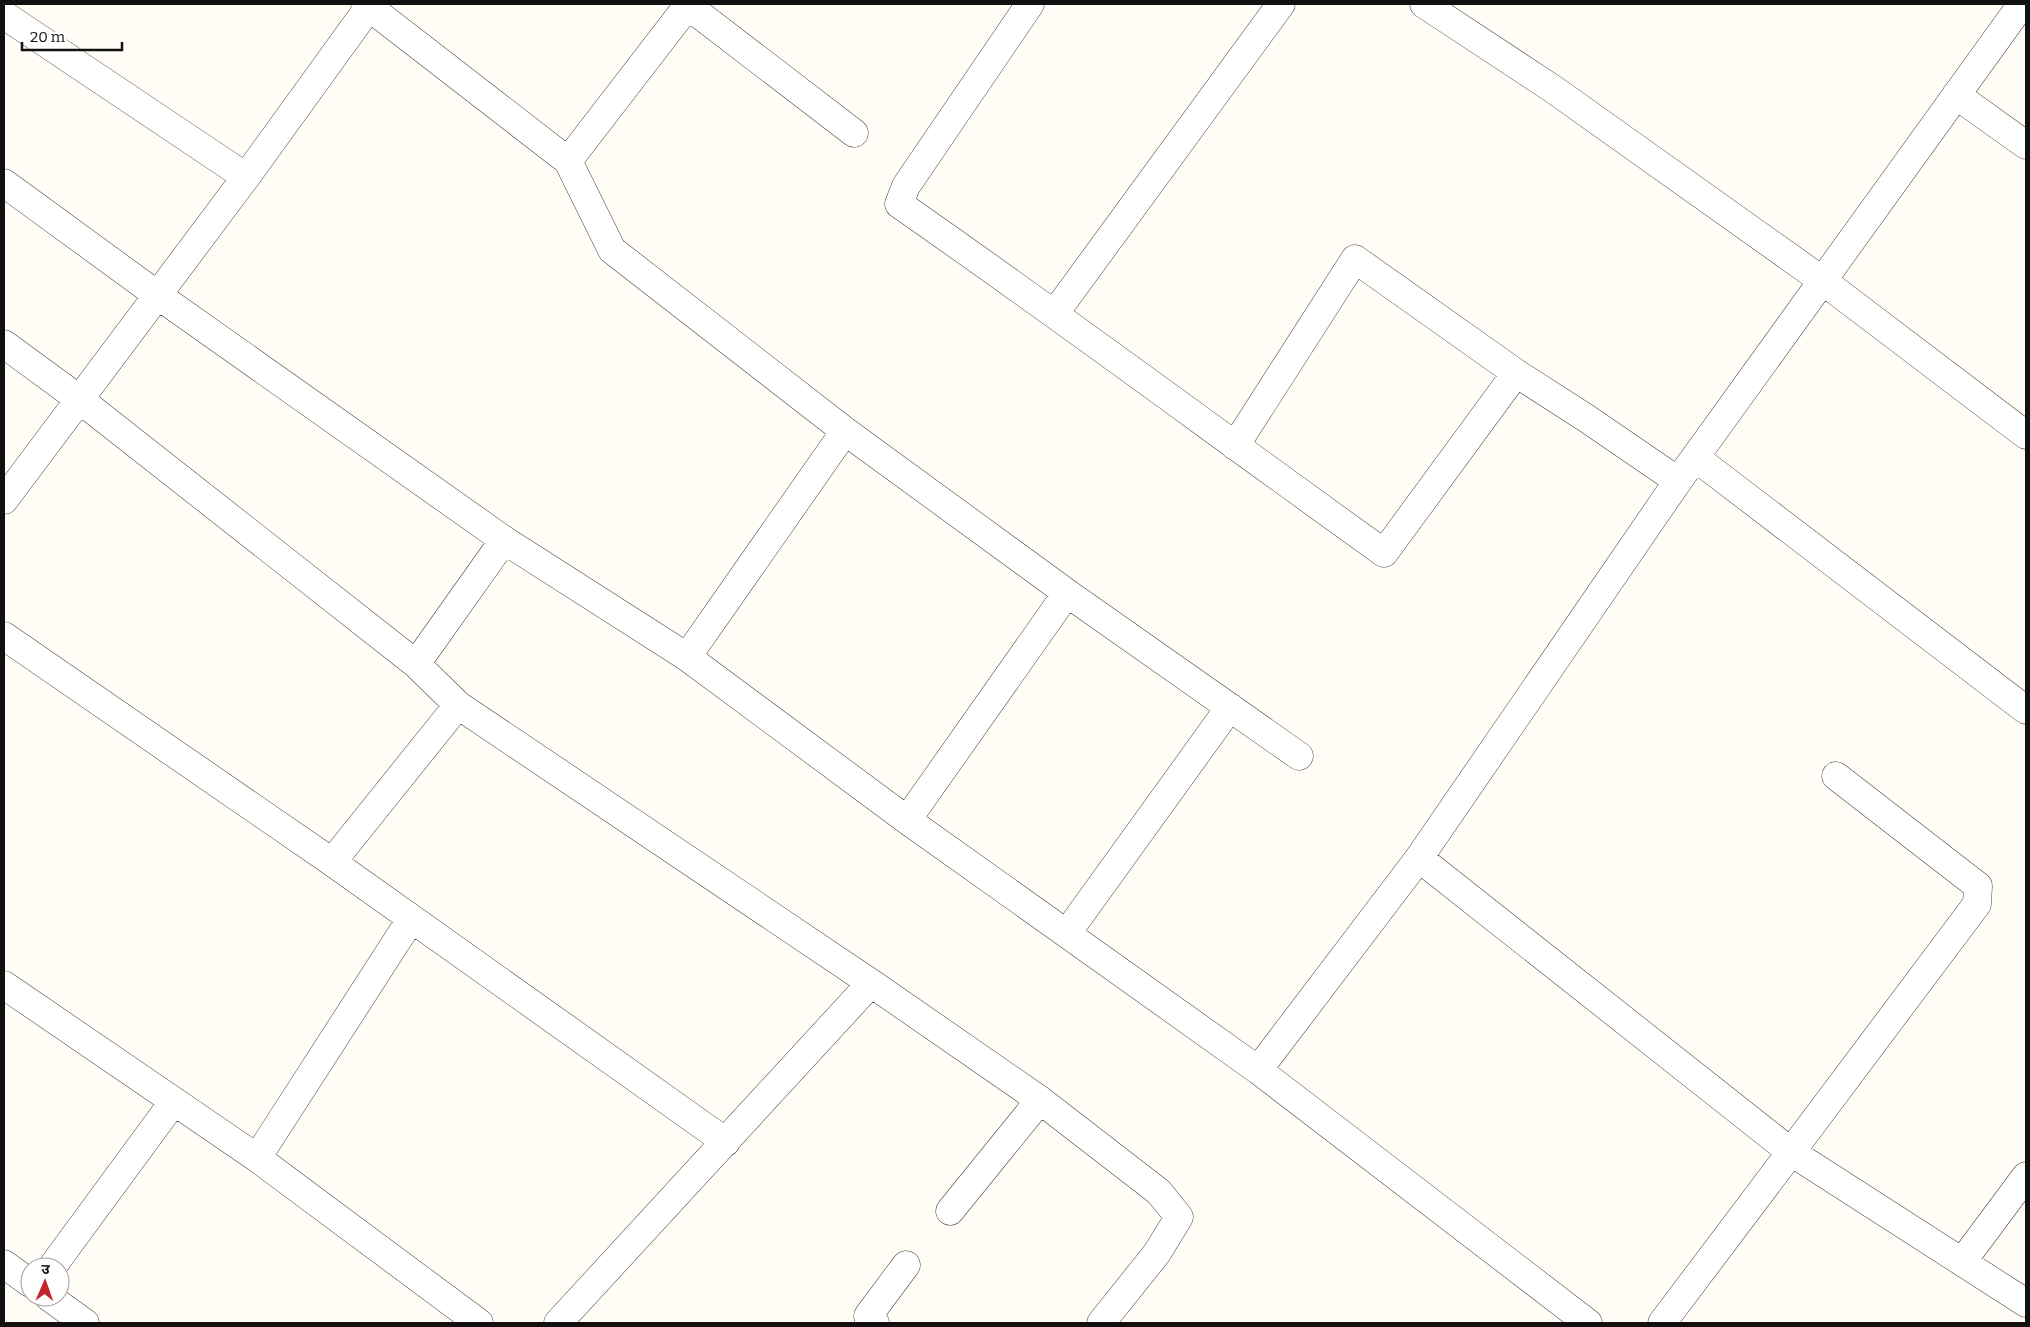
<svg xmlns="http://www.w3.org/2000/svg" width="2030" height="1327" font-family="Bitter,'Noto Sans Devanagari',serif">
	<rect width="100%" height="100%" fill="#fffdf5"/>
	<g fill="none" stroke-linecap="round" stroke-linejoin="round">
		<g stroke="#444" stroke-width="29">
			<path id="minor" d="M371 4 369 7 568 161 612 250 845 431 687 657 907 820 1258 1070 1419 858 1678 481 2022 4
				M1030 4 906 186 899 204C1063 318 1222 437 1384 553L1516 373
				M1424 4 1553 89 1823 281 2026 435
				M687 5 854 133
				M4 15 246 177
				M1956 95 2026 145
				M568 161 689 4
				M4 183 156 294 504 540 687 657
				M1055 313 1281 4
				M4 344 79 399 416 664 458 705 871 983
				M845 431 1067 593 1299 756
				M1235 446 1355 259 1516 373 1586 418 1678 481
				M1696 458 2026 710
				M4 500 246 177 369 7 365 4
				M4 636 332 862 726 1142
				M416 664 504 540
				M1836 776 1978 886 1977 904 1791 1152 2026 1303
				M907 820 1067 593
				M1419 858 1791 1152 1662 1323
				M332 862 458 705
				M1067 933 1230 707
				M4 985 257 1158 479 1323
				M1258 1070 1588 1323
				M1040 1100 1159 1192 1179 1217 1157 1253 1101 1323
				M257 1158 411 919
				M1962 1262 2026 1176
				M4 1264 30 1283
				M52 1267 174 1101
				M49 1297 85 1323
				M558 1323 871 983 1040 1100 950 1211
				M875 1323 868 1316 906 1265"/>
		</g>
		<use href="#minor" stroke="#fff" stroke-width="28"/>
	</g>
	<rect width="2030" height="1327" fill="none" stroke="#111111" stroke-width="10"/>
	<g transform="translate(45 1282) rotate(2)"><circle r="24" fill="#ffffff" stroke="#a0a0a0"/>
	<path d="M0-4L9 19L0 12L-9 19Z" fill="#c4262e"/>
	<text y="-8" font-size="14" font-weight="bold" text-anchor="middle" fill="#111111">उ</text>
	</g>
	<path d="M22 42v8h100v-8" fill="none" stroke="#111111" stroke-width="2.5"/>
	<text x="30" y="42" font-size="15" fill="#111111" stroke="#ffffff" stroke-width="4" paint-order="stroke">20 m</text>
</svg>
